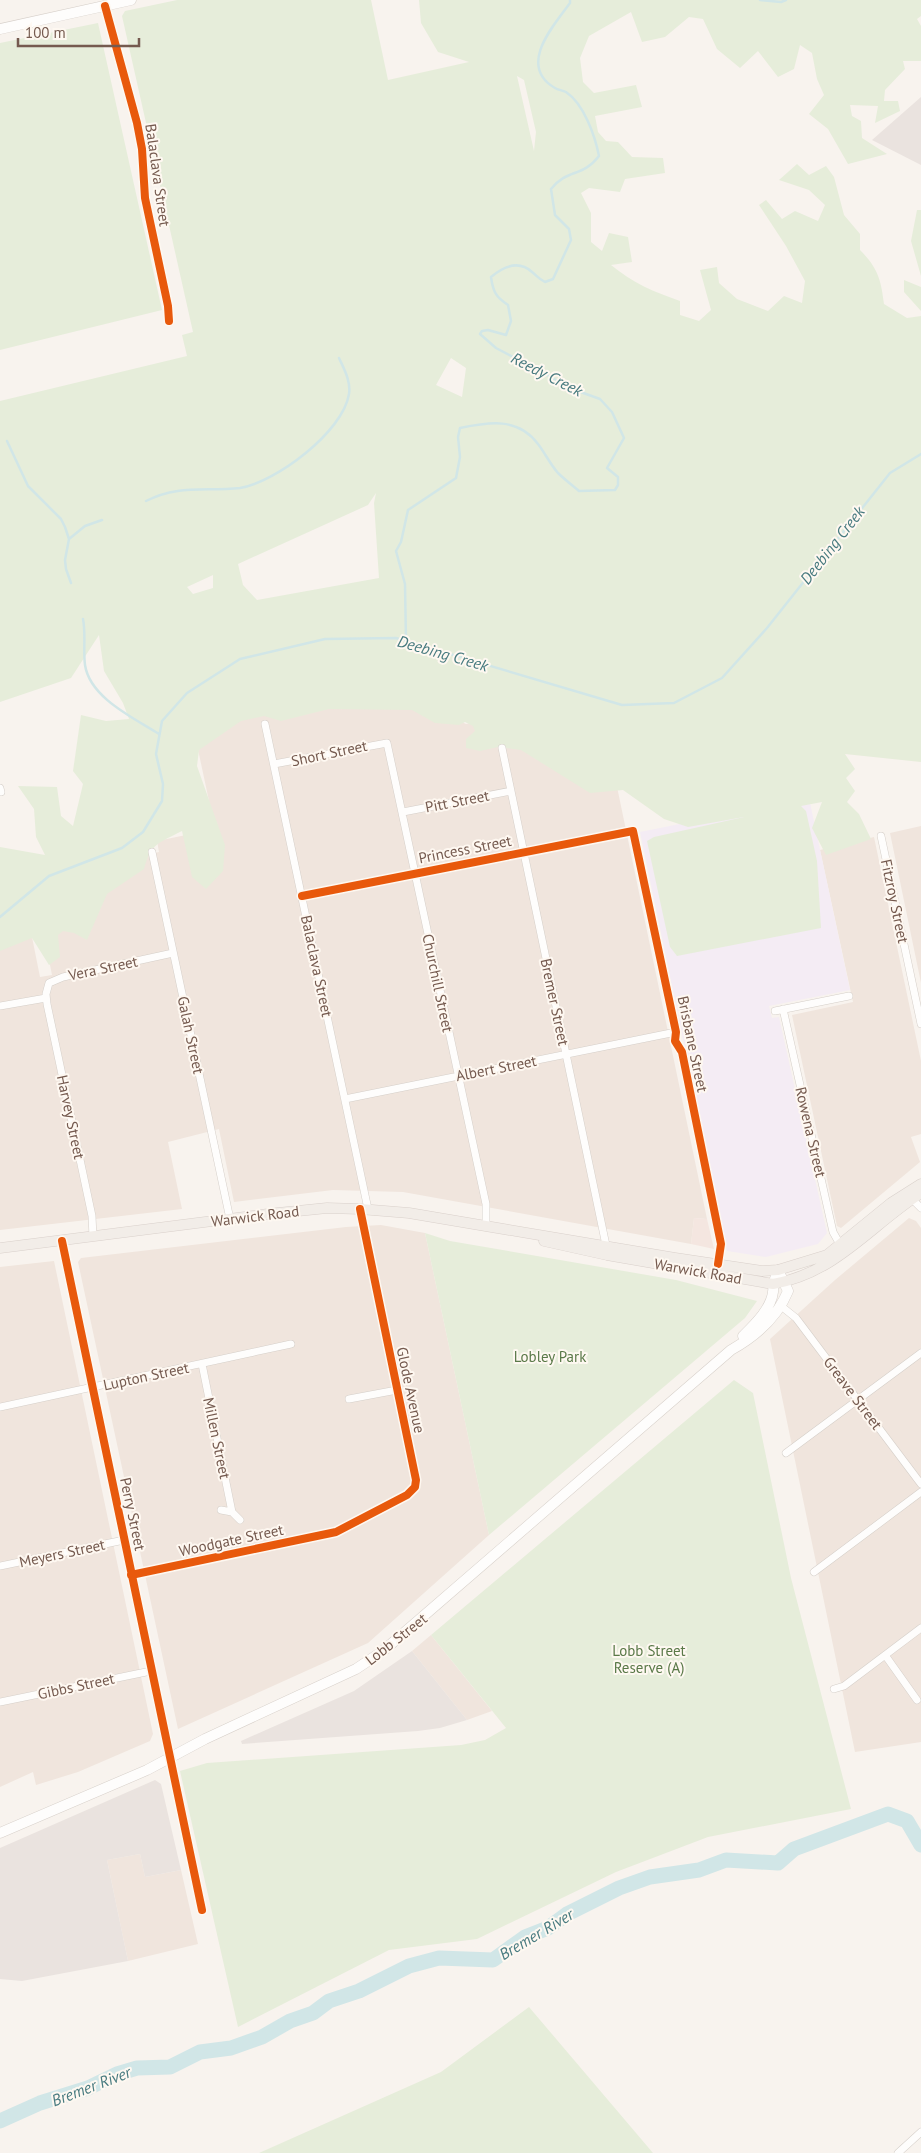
<svg xmlns="http://www.w3.org/2000/svg" width="921" height="2153" font-family="'PT Sans',sans-serif">
	<rect width="100%" height="100%" fill="#f8f3ee"/>
	<path fill="#f0e5dd" d="M241 661 439 712 466 724 490 719 516 747 616 782 707 1219 694 1218 691 1244 403 1192 333 1190 234 1202 219 1129 168 1142 182 1209 0 1230V923L26 907 40 977 52 975 41 920 129 859 159 852 157 841 215 829 187 698Z
		M921 826V983L890 833Z
		M874 837 921 1061V1134L911 1137 920 1162 841 1228 837 1226 792 1015 853 1002 820 850Z
		M909 1218 916 1221 921 1228V1742L855 1752 770 1339 835 1280Z
		M381 1225 425 1233 489 1535 368 1643 178 1729 78 1262 81 1258 346 1227Z
		M54 1261 153 1734 150 1741 78 1772 36 1785 33 1772 0 1787V1267Z
		M431 1635 492 1711 467 1720 412 1651Z
		M140 1854 145 1877 181 1870 198 1944 128 1961 107 1860Z"/>
	<path fill="#f4e6e0" d="M694 1218 707 1219 714 1249 691 1244Z"/>
	<path fill="#eae3df" d="M921 97V165L872 140Z
		M412 1651 467 1720 440 1728 418 1731 242 1744 241 1741 354 1691Z
		M155 1780 161 1784 181 1870 145 1877 140 1854 107 1860 128 1961 22 1981 0 1979V1848Z"/>
	<path fill="#f4ecf4" d="M809 798 850 990 769 1006 772 1018 779 1017 827 1233 818 1244 766 1257 727 1251 640 832Z"/>
	<path fill="#e6edda" fill-rule="evenodd" d="M177 0H371L388 80 469 62 438 52 421 23 419 0H921V16L917 19 921 26V61H903L905 69 885 90 884 101H898L900 111 875 123 878 106 850 105 852 116 861 121 862 138 887 154 848 164 828 129 809 114 824 95 817 79 812 53 800 45 794 69 778 77 758 51 740 68 717 49 703 19 689 17 665 37 642 42 631 12 589 36 580 58 583 82 594 93 636 85 642 107 595 116 598 132 606 141 618 142 632 157 663 158 665 173 625 179 620 192 589 188 581 193 591 213V242L602 251 609 233 628 237 632 262 611 265C633 283 654 292 680 301V315L699 321 711 310 700 270 717 267 719 283 737 299 768 311 784 296 802 303 805 281 786 246 759 205 766 200 782 219 795 211 818 221 825 205 809 190 779 180 797 164 809 175 826 166 834 177 844 215 860 234V250C878 268 881 280 884 304L907 318 921 316V762L845 754 855 769 846 778 855 791 847 802 859 814 871 839 826 855 812 828 822 802 801 806 806 811 817 861 821 928 677 956 670 947 647 841 654 837 744 817 688 827 664 819 623 790 590 793 521 750 498 747 480 751 466 748V739L475 731 473 726 465 722 459 725 435 723 412 710 329 709 281 721 264 716 241 721 199 750 197 766 225 845 223 871 206 889 192 877 182 831C159 843 151 843 144 869L107 894 87 940 74 933 63 931 58 935 60 957 49 965 32 938 0 951V847L45 855 36 837 34 809 18 786 57 787 61 816 73 826 83 784 73 771 81 715 106 721 129 719 123 703 104 671 99 635 71 678 0 702V401L187 356 182 335 193 332 122 16 125 11ZM517 76 524 80 536 132 534 151ZM451 358 466 368 462 397 436 385ZM376 493 374 503 379 578 257 600 243 585 238 564 368 505ZM213 575V588L193 594 187 587Z
		M98 23 162 310 0 350V43Z
		M917 210H921V276L911 241Z
		M904 280 921 287V311L904 292Z
		M425 1233 450 1241 676 1280 757 1301 745 1318 489 1535Z
		M734 1380 753 1393 791 1578 851 1809 708 1837 616 1872 477 1939 389 1950 238 2027 180 1771 207 1763 461 1745 485 1740 506 1728 431 1635Z
		M529 2007 653 2153H259L441 2072Z"/>
	<g fill="none" stroke-linecap="round" stroke-linejoin="round">
		<path stroke="#d1e6e7" stroke-width="2.5" d="M760 0 781 2 786 0
			M7 441 28 486 61 519 65 527 69 539 65 560 66 569 71 583
			M146 501C179 484 205 492 240 488 276 482 343 432 349 394 351 381 344 369 339 358
			M69 539 85 526 102 520
			M83 619C86 634 83 650 85 665 90 698 134 718 159 734
			M406 642 405 584 396 551 401 542 408 510 456 478 460 457 458 437 460 428C489 422 518 417 538 444 545 453 550 464 558 473 564 479 572 485 579 491L615 490 618 485V477L607 468 624 438 612 412 600 399 575 390 496 348 480 334 482 331 488 330 506 335 511 321 508 305C496 297 493 292 491 277 503 267 518 259 532 272 537 276 539 279 545 282L553 279 571 240 569 229 555 215 551 189C568 168 582 178 599 156 595 136 584 104 566 92 562 90 558 90 555 88 517 66 553 26 570 3V0
			M0 917 49 876 122 848 143 832 162 801 163 784 156 754 162 721 187 693 240 659 325 639 396 638 622 705 674 703 722 678 767 628 890 473 921 454"/>
		<path stroke="#d1e6e7" stroke-width="15" d="M0 2121 40 2103 88 2088 117 2074 137 2068 170 2067 200 2052 231 2048 262 2037 290 2021 313 2013 329 2001 359 1991 409 1966 439 1958 493 1960 525 1937 548 1928 567 1914 619 1888 650 1877 699 1870 726 1860 778 1863 794 1849 888 1814 907 1821 921 1845"/>
		<g stroke="#d5cfc9" stroke-width="8">
			<path id="minor" d="M105 6 137 123 142 149 145 198 168 306 169 321
				M265 724 368 1209
				M502 748 607 1250
				M274 764 387 743 486 1204V1227
				M0 788 1 792
				M403 812 511 791
				M881 836 921 1024
				M152 852 230 1219
				M302 896 633 831 676 1032 675 1041 682 1052 721 1244 718 1264
				M0 1006 46 998
				M783 1009 833 1232 842 1248
				M775 1011 849 996
				M345 1099 676 1032
				M910 1197 921 1208
				M93 1237 92 1216 47 1004 46 994 49 983 63 977 173 953
				M62 1241 202 1910
				M781 1306 796 1318 921 1484
				M202 1364 232 1512
				M349 1399 397 1390
				M0 1407 291 1344
				M786 1453 921 1353
				M221 1510 232 1512 240 1520
				M0 1566 124 1540
				M814 1572 921 1492
				M131 1575 336 1532 407 1495 415 1487 416 1480 360 1209
				M885 1655 917 1700
				M834 1689 844 1686 921 1628
				M0 1702 151 1671
				M898 2153 921 2132"/>
		</g>
		<g stroke="#d7d0ca" stroke-width="11">
			<path id="secondary" d="M0 29 131 0
				M743 1336C754 1325 771 1309 773 1292 774 1286 773 1282 776 1276
				M0 1833 147 1770 205 1739 356 1669 383 1651 731 1350C756 1336 777 1318 788 1291L778 1270"/>
		</g>
		<g stroke="#d9d0cb" stroke-width="11">
			<path id="primary" d="M544 1241 607 1255 773 1284C836 1273 870 1226 921 1193
				M0 1248 268 1214 327 1208 360 1209 409 1213 675 1258 762 1271 778 1270 827 1255 891 1203 921 1184"/>
		</g>
		<use href="#minor" stroke="#fefdfc" stroke-width="7"/>
		<use href="#secondary" stroke="#fefdfc" stroke-width="10"/>
		<use href="#primary" stroke="#f2ede8" stroke-width="10"/>
		<g stroke="#fef8f1" stroke-width="11">
			<path id="cycleway" d="M105 6 137 123 142 149 145 198 168 306 169 321
				M302 896 633 831 676 1032 675 1041 682 1052 721 1244 718 1264
				M62 1241 202 1910
				M131 1575 336 1532 407 1495 415 1487 416 1480 360 1209"/>
		</g>
		<use href="#cycleway" stroke="#e8590c" stroke-width="8"/>
	</g>
	<g text-anchor="middle" dominant-baseline="central" stroke-width="4" stroke-linejoin="round" paint-order="stroke">
		<g font-size="15" fill="#755a4f" stroke="#fef8f1">
			<text transform="translate(158 175) rotate(82)">Balaclava Street</text>
			<text transform="translate(329 753) rotate(-12)">Short Street</text>
			<text transform="translate(457 801) rotate(-11)">Pitt Street</text>
			<text transform="translate(465 849) rotate(-11)">Princess Street</text>
			<text transform="translate(895 901) rotate(78)">Fitzroy Street</text>
			<text transform="translate(317 966) rotate(78)">Balaclava Street</text>
			<text transform="translate(103 968) rotate(-12)">Vera Street</text>
			<text transform="translate(438 983) rotate(78)">Churchill Street</text>
			<text transform="translate(555 1002) rotate(78)">Bremer Street</text>
			<text transform="translate(191 1035) rotate(78)">Galah Street</text>
			<text transform="translate(693 1044) rotate(78)">Brisbane Street</text>
			<text transform="translate(496 1068) rotate(-11)">Albert Street</text>
			<text transform="translate(71 1117) rotate(78)">Harvey Street</text>
			<text transform="translate(811 1132) rotate(77)">Rowena Street</text>
			<text transform="translate(255 1216) rotate(-7)">Warwick Road</text>
			<text transform="translate(698 1271) rotate(10)">Warwick Road</text>
			<text transform="translate(146 1376) rotate(-12)">Lupton Street</text>
			<text transform="translate(411 1390) rotate(78)">Glode Avenue</text>
			<text transform="translate(853 1393) rotate(53)">Greave Street</text>
			<text transform="translate(217 1438) rotate(78)">Millen Street</text>
			<text transform="translate(133 1514) rotate(78)">Perry Street</text>
			<text transform="translate(231 1540) rotate(-12)">Woodgate Street</text>
			<text transform="translate(62 1553) rotate(-12)">Meyers Street</text>
			<text transform="translate(396 1639) rotate(-38)">Lobb Street</text>
			<text transform="translate(76 1686) rotate(-12)">Gibbs Street</text>
		</g>
		<g font-size="15" fill="#5a7948" stroke="#fef8f1">
			<text x="550" y="1356">Lobley Park</text>
			<text x="649" y="1650">Lobb Street<tspan x="649" dy="17">Reserve (A)</tspan></text>
		</g>
		<g font-size="16" font-style="italic" fill="#477a7f" stroke="#fef8f1">
			<text transform="translate(547 374) rotate(27)">Reedy Creek</text>
			<text transform="translate(832 545) rotate(-52)">Deebing Creek</text>
			<text transform="translate(443 653) rotate(16)">Deebing Creek</text>
			<text transform="translate(536 1934) rotate(-31)">Bremer River</text>
			<text transform="translate(91 2086) rotate(-21)">Bremer River</text>
		</g>
	</g>
	<path d="M18 38v8h121v-8" fill="none" stroke="#755a4f" stroke-width="2.5"/>
	<text x="25" y="38" font-size="15" fill="#755a4f" stroke="#fef8f1" stroke-width="4" paint-order="stroke">100 m</text>
</svg>
